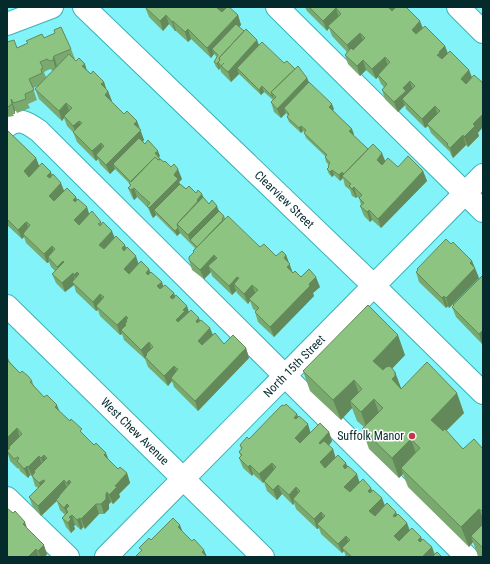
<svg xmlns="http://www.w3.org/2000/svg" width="490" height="564" font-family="'Roboto Condensed',sans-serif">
	<rect width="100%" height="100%" fill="#82f4f9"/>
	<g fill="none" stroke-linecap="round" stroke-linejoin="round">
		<g stroke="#3ab2b8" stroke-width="24">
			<g id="minor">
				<path id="s1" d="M84 7 374 286 483 393"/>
				<path d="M277 7 483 211"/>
				<path d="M458 7 483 32"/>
				<path d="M7 24 52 7"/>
				<path d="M7 126C19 117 28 123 39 131L467 557"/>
				<path id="s2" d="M7 306 263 557"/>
				<path d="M7 498 68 557"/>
				<path id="s3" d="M106 557 483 175"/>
			</g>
		</g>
		<use href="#minor" stroke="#fff" stroke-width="22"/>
	</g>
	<path fill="#7aa96f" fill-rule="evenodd" d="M145 7 226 8 238 15 241 25 239 27 259 45 284 63 295 69 307 78 309 82 334 109 333 110 354 134 353 135 368 149 385 161 398 167 423 171 427 181 381 228 372 220 370 222 364 216 360 206 361 205 359 198 357 197 356 198 352 196 350 190 345 186 343 178 340 181 334 175 332 177 329 174 327 169 328 168V166L329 165 326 162 325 157V156L306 138 304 133 305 132 303 131 301 133 289 122 287 117 288 116 286 113 281 118 274 112 271 102 273 100 264 92 261 95 239 74 231 82 221 72 220 68 219 70 216 67 214 62 217 57 214 54 211 58 191 39 188 42 176 31H175L169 24 163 31 149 17Z
		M305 7H406L423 28 445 46 448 53 469 70 472 78 478 133 479 136 468 147 466 145 453 158 451 155 450 152 431 133 428 126 425 128 406 109 405 105 398 112 385 99 382 90 384 87 381 84 378 77 376 79 366 70 360 76 348 64 345 55 347 52 332 36 329 28 327 31 307 11Z
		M44 38 71 49 75 59H74L91 74 104 82 106 89 108 91 111 101 124 114 137 121 144 140 143 142 160 156 158 157 182 179 179 182 180 184 186 189 196 193 202 194 203 198 209 204 219 211 224 216 225 218 260 247 276 256 286 255 293 273 320 287 313 293 314 296 274 337 258 322 255 312 256 311 253 309 250 301 248 304 237 293 236 291 232 295 212 276 211 272 204 279 192 270 189 260 194 252 193 251 195 248 180 233 177 236 156 215 153 218 151 215 148 208 137 197 134 200 132 197 128 188 130 186 129 183 115 169 110 174 100 164 98 159 96 161 77 142 73 132 67 126 64 118 62 121 39 99 35 89 39 86 33 88 37 100 28 104 30 108 17 113 15 109V114H13L14 116 7 117V42L17 48ZM50 69 53 71 46 77 44 72Z
		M7 130 36 158 39 166 52 175 64 191 76 197 77 200 87 207 89 214 101 222 102 224 115 238 125 245 126 248 139 264 149 269 150 272 162 282 163 286 174 293 175 296 187 306 189 312 210 328 213 335 224 344 246 348 249 358 198 411 174 387 172 381 168 386 148 367 145 359 124 340 122 334 120 335 100 316 98 310 96 311 76 292 74 285 65 292 56 283 52 274 55 271 51 267 49 262 47 263 26 243 24 237 22 239 7 225Z
		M451 244 472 261 479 278 449 308 448 306 446 308 419 282 416 272 418 271 417 269Z
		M483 275V343L482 344 456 317 452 307 454 306 453 305Z
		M405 355 392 369 395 372 401 388 464 413 446 431 463 449H483V557H479L478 556 473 542 469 547 408 487 403 474 399 478 369 449 362 429 364 427 357 421 352 408 341 420 310 391 303 371Z
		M7 356 10 362 20 373 32 381 34 386 44 397 84 435 118 469 127 473 130 483 119 494 120 497 113 504 111 502 109 504V509L104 514H99L85 529 83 527 81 530 75 525 74 526 75 529 71 533 66 527 62 518 65 515 60 510 57 501 41 516 33 507 29 497 38 488 35 486 32 476 30 475 28 478 20 471 19 468 18 469 10 461 7 451Z
		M284 406 297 414 298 417 310 432H329L332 441 329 446 333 449 335 457 348 466 360 482 371 488 372 491 385 506 407 523 410 530 421 537 422 540 432 547 435 554 442 557H346L344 551 342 553 321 534 319 528 317 529 296 509 294 503 293 505 282 494 277 500 267 491 264 482 263 483 253 474 252 476 243 468 239 458 241 457 239 452 241 449 240 445 249 439Z
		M27 528 47 554 45 557H7Z"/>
	<path fill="#63895a" d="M217 7H225L226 11 220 17 217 8Z
		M388 7H399L391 16Z
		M336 8 339 18 328 26 329 28 327 31 323 21Z
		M166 15 169 24 163 31 160 21Z
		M238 15 241 25 215 53 212 49 214 54 211 58 207 48Z
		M173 21 176 31H175L172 22Z
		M420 21 424 31 415 40 412 30Z
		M188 29 191 39 188 42 185 32Z
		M360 33 364 42 351 55 347 45Z
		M257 40 261 50 237 68 239 74 231 82 228 72 221 66 224 75 221 66Z
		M445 46 448 55 441 65 437 55 439 52Z
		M54 56 57 66 56 70 53 60Z
		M385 57 388 66 378 75V77L376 79 372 69Z
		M363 60 366 70 360 76 357 66Z
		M218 63 220 68 219 70 217 64Z
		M85 64 88 74 82 66Z
		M469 70 473 80 465 89 461 79Z
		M307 78 311 87 284 108 286 113 281 118 277 109Z
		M410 81 413 91 402 99 405 105 398 112 394 102 403 88Z
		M104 82 107 91 101 84Z
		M262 86 264 92 261 95 259 90Z
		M108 91 112 101 108 104 105 95Z
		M11 99 15 109V114L12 104Z
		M66 103 70 112 64 116V118L62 121 59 111Z
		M332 104 334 109 331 112 329 107Z
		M435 106 438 116 427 124 428 126 425 128 422 119Z
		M483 114V127L478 133 479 136 468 147 464 137 473 124Z
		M79 121 82 130 77 136 73 126Z
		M137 121 144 140 117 168 113 164 115 169 110 174 106 165 134 124Z
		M301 126 303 131 301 133 299 128Z
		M352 129 354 134 351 136 349 131Z
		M463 135 466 145 453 158 450 148Z
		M101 143 104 152 96 155 98 159 96 161 92 151Z
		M158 151 160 156 157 159 155 153Z
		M382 153 386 163 380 169 377 160Z
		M36 158 40 168 27 181 24 171Z
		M178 169 182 179 179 182 182 189 154 210 156 215 153 218 149 208Z
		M332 170 334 175 332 177 330 172Z
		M423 171 427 181 381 228 378 219Z
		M51 172 54 182 47 176Z
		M342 172 344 177 342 176 343 178 340 181 339 175Z
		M61 183 65 193 52 205 49 196Z
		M354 187 357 197 356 198 352 189Z
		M134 188 137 197 134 200 131 190Z
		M202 194 204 199 199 205 197 200Z
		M76 197 79 207 73 200Z
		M217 206 221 216 190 240 188 235Z
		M87 207 90 217 77 230 74 220Z
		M369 210 372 220 370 222 367 212Z
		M26 222 30 231 23 234 24 237 22 239 18 230Z
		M178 228 180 233 177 236 175 231Z
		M112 231 116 241 102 254 99 245Z
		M125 245 128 255 125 258 122 248Z
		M52 246 55 255 48 257 49 262 47 263 44 254Z
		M214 255 218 264 208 266 211 272 204 279 200 270Z
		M286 255 293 274 291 277 284 258Z
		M136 256 139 265 127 279 124 269Z
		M63 261 66 271 61 276 57 267Z
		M472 261 479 278 449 308 446 298 470 263Z
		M149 269 153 279 146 273Z
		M77 272 80 282 78 285 74 275Z
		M73 273 76 283 72 282 74 285 65 292 62 283Z
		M237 277 241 287 234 284 236 291 232 295 229 286Z
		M316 277 320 287 313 293 314 296 274 337 270 327Z
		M162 282 165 292 161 296 157 286Z
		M252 285 256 295 249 299 250 301 248 304 244 294Z
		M174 293 177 303 170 297Z
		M100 294 104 303 96 306 98 310 96 311 93 302Z
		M444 296 448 306 446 308 442 298Z
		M187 306 190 316 179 330 176 320 183 310Z
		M126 316 129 326 126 320 128 327 125 324 126 329 121 330 122 334 120 335 117 325Z
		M199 318 203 328 199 331 196 321Z
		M210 328 214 338 201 351 198 341Z
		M483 330V343L482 344 479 334Z
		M398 335 405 355 380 381 373 361Z
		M149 342 152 352 147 355 146 354 147 358 145 357V359L141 350Z
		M246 348 249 358 198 411 195 401Z
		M174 366 178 375 171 378 172 381 168 386 164 376Z
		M395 372 402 391 392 379Z
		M354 380 361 399 350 401 352 408 341 420 333 400Z
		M457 393 464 413 438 439 431 420Z
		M374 399 381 419 368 432 361 412Z
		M57 405 61 415 55 407Z
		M297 414 300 424 294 418Z
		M308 424 311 434 298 447 295 438Z
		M17 428 20 438 9 447V449L7 451V438Z
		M329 432 332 441 322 453 319 443Z
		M411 439 418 459 401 468 403 474 399 478 392 458Z
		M333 449 336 459 323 472 320 462Z
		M106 453 110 463 104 455Z
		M44 455 48 465 45 468 41 458Z
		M39 456 43 466 34 471 35 473 32 476 28 467Z
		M272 463 275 472 264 481V482L263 483 259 474Z
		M346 463 350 473 346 476 343 466Z
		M250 465 253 474 252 476 248 467Z
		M27 466 30 475 28 478 24 469Z
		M127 473 130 483 119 494 120 497 113 504 109 495 115 486Z
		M357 474 360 484 348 496 344 487Z
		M43 480 46 489 43 493 39 483Z
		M64 480 68 490 41 516 38 506Z
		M69 480 73 490 70 492 67 483Z
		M278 485 282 494 277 500 273 490Z
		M296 487 300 497 293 499 294 503 293 505 289 495Z
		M371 488 375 497 368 491Z
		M107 492 111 502 109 504V509L104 514 101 504Z
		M382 498 386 508 373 521 369 511Z
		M67 504 71 514 66 509 68 516V517L64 508Z
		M96 504 99 514 85 529 81 519Z
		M479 509 483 518V532L471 536 473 542 469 547 461 527Z
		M321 512 325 522 317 524 319 528 317 529 314 519Z
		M396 512 400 522 393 516Z
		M72 515 75 525 74 526 75 529 71 533 68 523 69 517Z
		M80 518 83 527 81 530 77 520Z
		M25 522 28 531 23 524Z
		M407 523 410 533 398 545 394 536Z
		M180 525 184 535 178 527Z
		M346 536 350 545 342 548 344 551 342 553 338 544Z
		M421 537 424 546 418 540Z
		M44 545 47 554 45 557H40L38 551Z
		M432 547 435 557H422Z
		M36 549 39 557H29V556Z
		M204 550 207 557 202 552Z"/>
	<path fill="#8ec481" stroke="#63895a" d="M145 7H217V8L222 12 227 7H229L238 15 207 48 188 29 185 32 173 21 172 22 166 15 160 21Z
		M309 7H388L392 11 396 7H406L420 21 412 30 416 34 425 26 445 46 439 52 440 53 437 55 442 59 450 51 469 70 461 79 466 84 474 75 483 83V114L473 124 475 126 464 137 463 135 450 148 447 145 448 144 427 124 440 111 435 106 422 119 402 99 415 86 410 81 403 88 406 91 394 102 382 90 387 84 378 75 390 62 385 57 372 69 363 60 357 66 345 55 351 48 353 50 365 38 360 33 347 45 328 26 341 14 336 8 323 21Z
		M236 24 244 31 219 58 220 60 218 62V63L217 64 214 62 218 55 212 49Z
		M61 27 71 49 54 56 53 60 50 61 47 59 40 62 43 68 41 69 42 73 29 79 34 90 25 94 26 99 14 103 11 99 12 104 10 105V106L7 107V42L14 40 17 48 28 43 26 41 42 34 44 38 55 33 54 30Z
		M246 29 257 40 228 72 221 66 224 63 221 66 218 62 220 60 219 58Z
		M262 42 284 63 287 61 295 69 271 92 273 97 262 86 259 90 237 68Z
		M69 54 76 61 79 58 85 64 82 66 91 74 93 71 104 82 101 84 108 91 105 95 124 114 127 111 137 121 134 124 141 130 106 165 96 155 104 146 101 143 92 151 73 132 82 123 79 121 73 126 64 116 72 108 66 103 59 111 35 89Z
		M298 66 307 78 277 109 271 102 276 97 271 92Z
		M309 82 332 104 329 107 352 129 349 131 368 149 344 174 342 172 339 175 332 170 330 172 327 169 329 167 328 166 330 163 325 157 327 155 304 133 306 130 301 126 299 128 287 117 289 114 284 108Z
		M7 130 36 158 24 171 29 177 42 163 51 172 47 176 48 177 50 178 53 174 61 183 49 196 54 201 67 188 76 197 73 200 75 202 78 199 87 207 74 220 79 225 92 211 101 222 98 224 100 226 103 222 112 231 99 245 104 249 116 236 125 245 122 248 124 251 127 247 136 256 124 269 129 274 141 261 149 269 146 273 148 275 151 272 162 282 157 286 160 289 165 285 174 293 170 297 171 298 173 299 176 295 187 306 183 310 185 311 176 320 178 322 191 310 199 318 196 321 197 323 201 320 210 328 198 341 202 345 215 333 224 344 233 335 246 348 195 401 171 378 178 369 176 368 174 366 164 376 145 357 147 355 146 354 153 347 149 342 141 350 121 330 126 325 125 324 127 321 126 320 128 318 126 316 117 325 96 306 104 297 100 294 93 302 72 282 79 274 77 272 74 275 73 273 62 283 52 274 64 262 63 261 57 267 48 257 55 249 52 246 44 254 23 234 30 225 28 223 26 222 18 230 7 219Z
		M139 138 145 144 148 140 158 151 155 153 160 159 158 160 155 157 131 182 113 164Z
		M373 144 382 153 377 160 382 165 388 158 398 167 408 156 423 171 378 219 369 210 367 212 360 206 364 203 359 198 362 195 354 187 352 189 349 186 351 184 342 176Z
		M155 157 158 160 160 159 164 162 165 161 171 167 174 164 178 169 174 175 178 179 149 208 147 206 150 203 141 195 134 188 131 190 128 188 131 185 129 183Z
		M180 184 186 189 189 186 196 193 198 190 202 194 197 200 198 201 177 224 178 228 175 231 154 210Z
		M203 197 209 204 212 200 217 206 188 235 177 224Z
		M219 211 224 216 222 219 223 220 197 247 190 240Z
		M228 216 260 247 264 244 276 256 282 251 286 255 284 258 290 264 287 267 293 273 295 271 301 277 309 269 316 277 309 284 310 286 270 327 255 312 259 308 249 299 258 290 252 285 244 294 234 284 239 278 237 277 229 286 208 266 217 258 214 255 200 270 189 260V257L194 252 193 251Z
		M446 239 451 244 453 242 472 261 470 263 475 268 446 298 444 296 442 298 416 272 418 270 417 269Z
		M483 275V330L479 334 452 307 454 305H453Z
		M368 305 398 335 373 361 383 370 386 367 390 366 395 372V376L392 379 401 389 427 362 457 393 431 420 443 431 445 429 463 449 474 439 483 449V512L479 509 461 527 401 468 420 448 411 439 392 458 362 429 383 408 374 399 361 412 350 401 362 389 354 380 333 400 303 371Z
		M7 360 20 373 22 371 28 376 32 381 30 382 44 397 47 395 57 405 55 407 70 421 71 419 82 429 80 431 94 445 96 443 106 453 104 455 118 469 120 467 127 473 115 486 117 487 109 495 107 492 106 494V499L101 504H96L81 519 80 518 77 520 72 515 69 517 71 519 68 523 62 518 68 512 66 509 69 506 67 504 64 508 56 500 59 497V496L71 482 69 480 67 483 64 480 38 506 29 497 45 481 43 480 39 483 32 476 35 472 34 471 47 458 44 455 41 458 39 456 28 467 27 466 24 469 17 461 19 458 18 457 14 459 7 451 10 448 9 447 22 434 17 428 7 438Z
		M286 404 297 414 294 418 296 419 299 416 308 424 295 438 300 443 320 423 329 432 319 443 320 444 324 441 333 449 320 462 325 468 338 455 346 463 343 466 345 469 348 466 357 474 344 487 350 492 363 479 371 488 368 491 370 493 373 490 382 498 369 511 375 516 387 503 396 512 393 516 395 517 398 514 407 523 394 536 399 541 412 528 421 537 418 540 420 542 423 539 432 547 422 557H352L342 548 350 540 346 536 338 544 317 524 325 516 321 512 314 519 293 499 300 491 296 487 289 495 278 485 273 490 264 481 276 467 272 463 259 474 250 465 248 467 239 458 242 455 239 452 242 448 240 445 247 437 249 439 282 405 284 406Z
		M7 508 13 513 15 511 25 522 23 524 44 545 38 551 36 549 29 556V557H7Z
		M173 518 180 525 178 527 192 541 194 539 204 550 202 552 207 557H135L142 550 139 548 149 538 151 540Z
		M483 524V548L471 536Z
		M437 552 442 557H432Z"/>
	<circle fill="#c63545" stroke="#fff" stroke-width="1.5" cx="412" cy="436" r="4"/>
	<g text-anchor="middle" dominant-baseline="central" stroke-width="3" stroke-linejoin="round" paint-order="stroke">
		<g font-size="12" fill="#042a2c" stroke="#fff">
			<text stroke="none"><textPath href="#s1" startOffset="278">Clearview Street</textPath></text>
			<text stroke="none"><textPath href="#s3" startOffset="268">North 15th Street</textPath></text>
			<text stroke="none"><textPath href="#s2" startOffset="179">West Chew Avenue</textPath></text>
		</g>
		<g font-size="12" fill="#042a2c" stroke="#fff" text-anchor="end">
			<text x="404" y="436">Suffolk Manor</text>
		</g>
	</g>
	<rect width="490" height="564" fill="none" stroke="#042a2c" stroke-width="16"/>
</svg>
